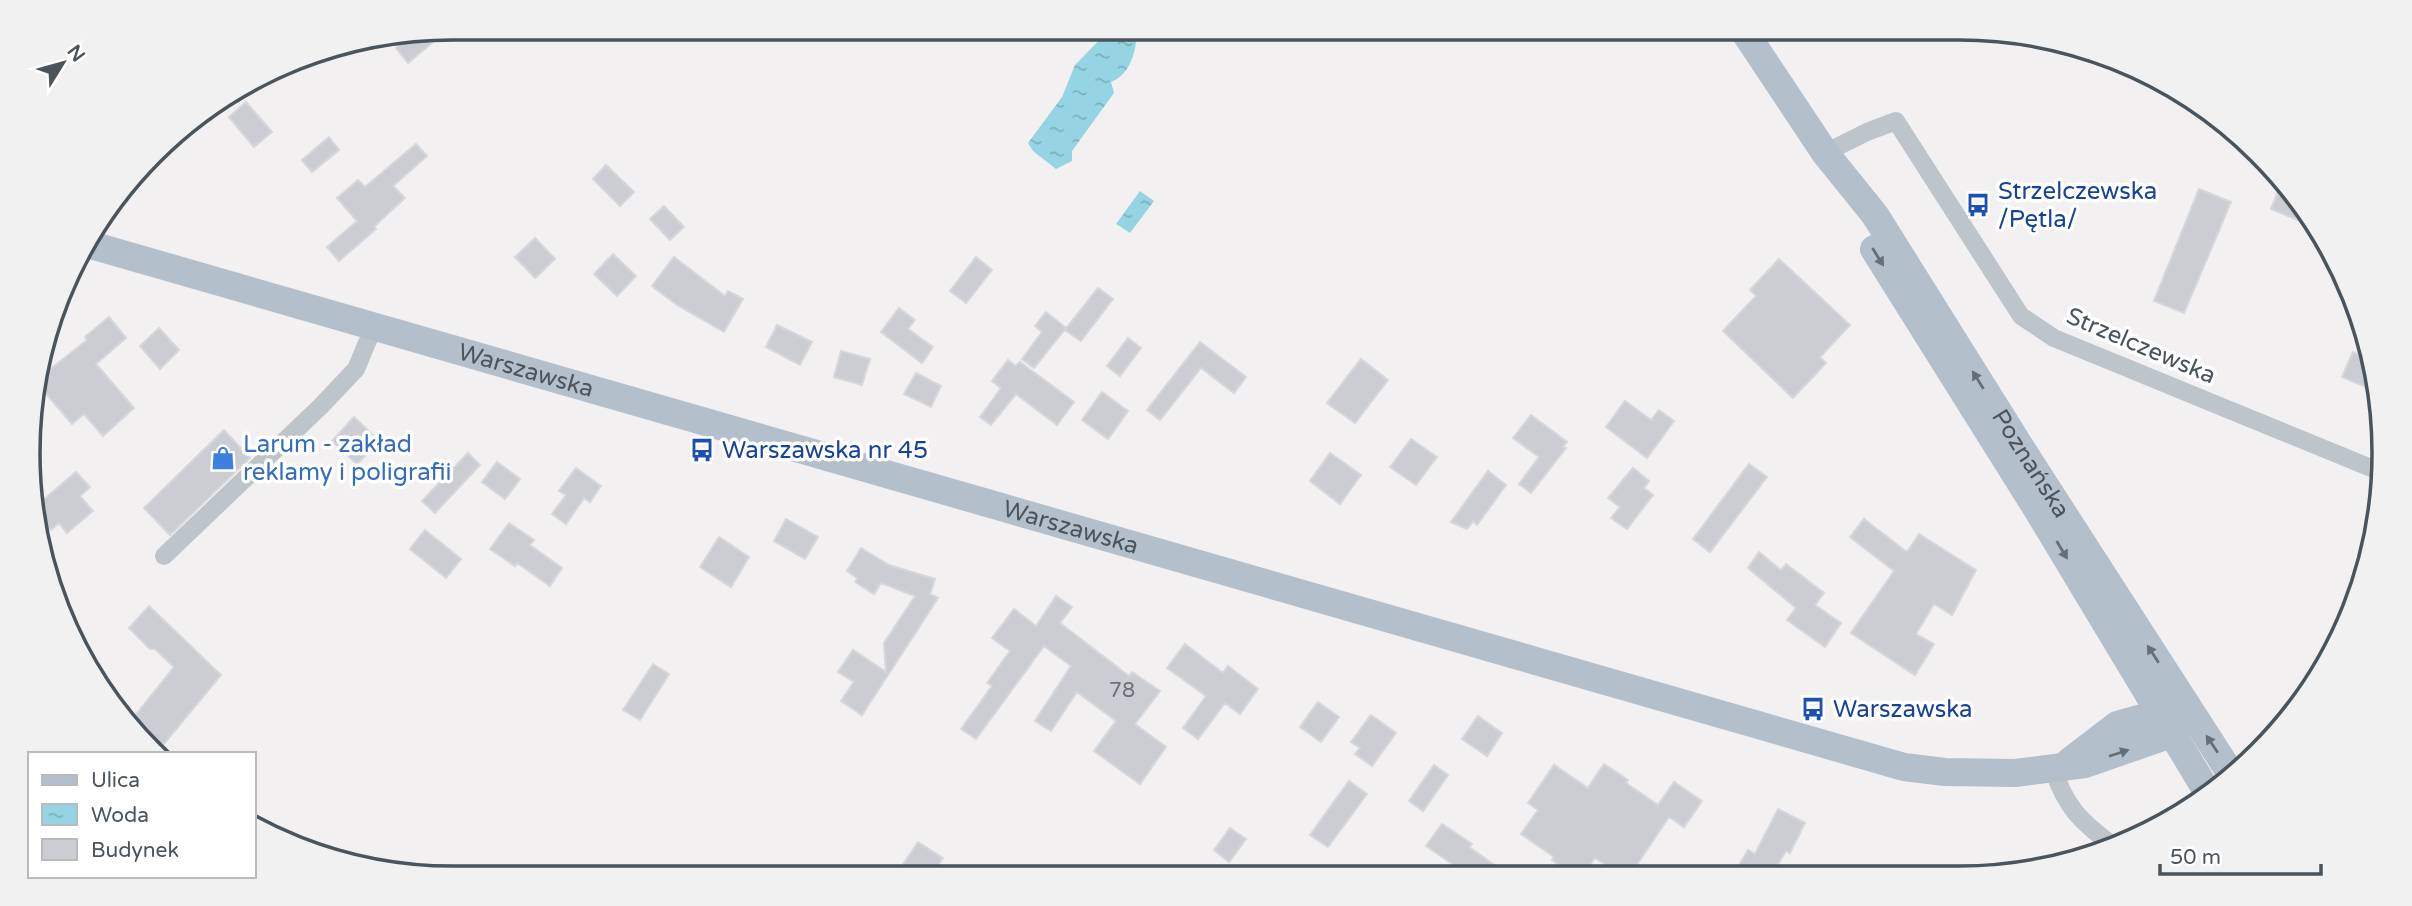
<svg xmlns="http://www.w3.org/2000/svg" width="2412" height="906" font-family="'Varela Round',sans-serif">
	<defs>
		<pattern id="water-ripples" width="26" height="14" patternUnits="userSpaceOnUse" patternTransform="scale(1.75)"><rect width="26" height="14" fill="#95d5e3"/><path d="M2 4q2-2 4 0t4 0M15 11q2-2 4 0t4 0" fill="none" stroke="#7cafbb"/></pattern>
	</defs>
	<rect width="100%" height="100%" fill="#f2f0f0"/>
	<path fill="url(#water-ripples)" d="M1111 28 1136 42C1134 58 1127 76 1111 82L1114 93 1072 151V161L1056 169 1033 151 1028 143 1062 97 1075 65Z
		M1140 191 1154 201 1130 233 1116 224Z"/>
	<path fill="#cbcdd2" stroke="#d5d7db" stroke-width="2" d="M423 33 432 43 408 63 396 48 412 35Z
		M246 102 272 132 254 147 229 117Z
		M329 137 339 150 312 172 302 160Z
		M416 144 427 156 393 186 405 198 380 221 374 227 376 229 339 261 327 247 357 221 337 198 358 180 365 187Z
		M606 165 634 192 620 206 593 179Z
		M2280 187 2315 227 2271 209Z
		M2199 189 2231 202 2184 313 2154 301Z
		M664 206 684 227 670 240 650 219Z
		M535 238 555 259 535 278 515 257Z
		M613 254 636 276 617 296 594 274Z
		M674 257 725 296 728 291 743 299 724 332 677 305 652 286Z
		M976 257 992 270 966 303 950 291Z
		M1779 259 1850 325 1820 357 1826 363 1793 398 1723 331 1756 296 1750 290Z
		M1098 288 1113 299 1081 341 1065 330Z
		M899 308 915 320 908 329 933 347 922 363 881 332Z
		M1046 312 1066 328 1034 368 1022 359 1042 332 1035 326Z
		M109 317 126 338 96 364 134 408 103 436 84 414 72 424 37 383 38 379 87 340 85 337Z
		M777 325 812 342 800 365 766 347Z
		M159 328 179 350 160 369 140 346Z
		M1128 338 1141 348 1120 376 1107 366Z
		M1200 342 1246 377 1234 393 1201 368 1160 420 1147 410Z
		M841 351 870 359 862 385 834 377Z
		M2353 352 2367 358 2372 374 2366 387 2342 377Z
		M1361 359 1388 380 1355 423 1327 403Z
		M1008 360 1016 366 1020 362 1074 402 1057 425 1016 394 991 425 980 417 1001 388 992 381Z
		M916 373 941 386 931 407 904 394Z
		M1102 392 1128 411 1108 439 1082 420Z
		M1625 401 1651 420 1659 410 1674 421 1647 458 1606 427Z
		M1531 415 1567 442 1563 447 1566 448 1531 493 1519 484 1539 457 1513 438Z
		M354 417 379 441 357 464 332 441Z
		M224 430 250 458 170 535 144 508Z
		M1411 439 1437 457 1416 485 1390 467Z
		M468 453 480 465 435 513 422 501Z
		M1330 453 1361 475 1340 504 1310 481Z
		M497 462 520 479 505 499 482 482Z
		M1749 464 1767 477 1710 552 1693 539Z
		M576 468 601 486 590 502 584 498 566 524 552 514 566 495 559 491Z
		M1633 468 1649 481 1644 488 1653 495 1627 529 1611 518 1620 507 1608 498Z
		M1488 471 1506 485 1477 525 1473 521 1467 529 1451 522Z
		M76 472 90 487 80 496 93 511 67 533 59 523 51 530 35 512V507Z
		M786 519 818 537 805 559 774 541Z
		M1864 519 1907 552 1919 534 1976 570 1952 615 1934 604 1916 634 1934 644 1915 675 1851 633 1894 571 1850 537Z
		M509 523 534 540 530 545 562 568 550 586 517 563 515 566 490 549Z
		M425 530 461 559 446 578 410 549Z
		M719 537 749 557 731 587 700 567Z
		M861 548 889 565 935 579 930 594 938 598 862 715 841 701 854 682 838 672 853 650 886 672 884 643 915 596 881 583 874 594 855 582 857 578 847 571Z
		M1759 552 1781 570 1786 564 1824 593 1815 605 1841 623 1825 647 1787 620 1796 608 1748 568Z
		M1056 596 1072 607 1060 623 1129 676 1132 672 1160 691 1135 724 1166 747 1140 784 1094 751 1116 721 1077 692 1051 731 1035 721 1071 666 1044 646 976 739 961 729 992 686 987 683 1010 651 992 638 1014 609 1036 626Z
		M149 606 221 675 158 751 130 722 174 667 155 649H150L129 628Z
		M1185 644 1223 673 1228 666 1258 689 1240 714 1225 703 1198 739 1183 728 1206 696 1167 668Z
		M653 664 669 674 640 720 623 710Z
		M1318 702 1339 717 1321 742 1300 727Z
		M1371 715 1396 733 1372 766 1355 754 1360 748 1351 742Z
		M1478 716 1502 733 1487 756 1462 739Z
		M1604 764 1628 780 1626 783 1658 805 1674 782 1702 801 1684 827 1669 817 1630 875H1621L1595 858 1582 875H1573L1552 860 1554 857 1521 834 1538 810 1528 803 1554 765 1588 788Z
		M1434 765 1448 775 1423 811 1409 801Z
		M1349 781 1367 794 1328 847 1310 835Z
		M1778 809 1805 823 1790 853 1786 851 1771 875H1733L1748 850 1755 854Z
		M1442 824 1472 844 1469 847 1510 876H1470L1426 846Z
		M1230 828 1246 839 1229 862 1214 850Z
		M918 842 943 858 930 877H919L902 866Z"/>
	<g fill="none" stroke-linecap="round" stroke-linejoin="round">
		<path stroke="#bdc5cb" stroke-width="18" d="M1825 153 1867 132 1896 121 2021 316 2054 338 2376 470
			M164 556 321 406 356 369 374 326
			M2053 769C2066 807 2080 821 2112 845"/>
		<g stroke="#b3c0cc" stroke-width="28">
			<path id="s1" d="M1742 28 1825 153 1875 215 2026 456 2233 777"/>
			<path id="s2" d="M84 243 1904 767 1945 772 2015 773 2085 764 2174 733 2190 712"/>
			<path d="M1874 249 2037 509 2208 793"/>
			<path d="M2070 761 2117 725 2142 718 2177 713"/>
		</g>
	</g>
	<defs><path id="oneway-solid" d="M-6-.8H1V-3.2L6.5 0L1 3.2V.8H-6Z" transform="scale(1.75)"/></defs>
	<g fill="#646f78">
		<use href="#oneway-solid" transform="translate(1878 257) rotate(58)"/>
		<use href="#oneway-solid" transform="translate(1978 380) rotate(-122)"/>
		<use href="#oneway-solid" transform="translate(2062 550) rotate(59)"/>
		<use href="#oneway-solid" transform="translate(2153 654) rotate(-123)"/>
		<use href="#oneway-solid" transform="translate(2212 744) rotate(-124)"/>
		<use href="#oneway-solid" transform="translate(2119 753) rotate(-18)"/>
	</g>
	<defs>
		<g id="bus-bare" transform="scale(1.89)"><path d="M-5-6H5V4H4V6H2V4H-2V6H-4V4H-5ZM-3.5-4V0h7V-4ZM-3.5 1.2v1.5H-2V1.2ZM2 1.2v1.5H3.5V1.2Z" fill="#1a4fb4" stroke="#fff" stroke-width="2.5" paint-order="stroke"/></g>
		<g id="shop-bare" transform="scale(1.89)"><path d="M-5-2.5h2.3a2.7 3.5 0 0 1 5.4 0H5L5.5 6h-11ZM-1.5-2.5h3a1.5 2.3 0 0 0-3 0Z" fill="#3f7fe0" stroke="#fff" stroke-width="2.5" paint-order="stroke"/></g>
	</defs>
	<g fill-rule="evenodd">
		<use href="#bus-bare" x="1978" y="205"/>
		<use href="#bus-bare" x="702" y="450"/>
		<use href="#shop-bare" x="223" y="458"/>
		<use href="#bus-bare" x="1813" y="709"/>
	</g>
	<g text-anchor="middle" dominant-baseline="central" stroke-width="7" stroke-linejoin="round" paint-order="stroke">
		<g font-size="21" fill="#6a727a">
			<text x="1122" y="690">78</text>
		</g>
		<g font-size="24" fill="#164399" stroke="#fff" text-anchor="start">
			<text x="1998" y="191">Strzelczewska<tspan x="1998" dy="28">/Pętla/</tspan></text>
			<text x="722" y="450">Warszawska nr 45</text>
			<text x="1833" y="709">Warszawska</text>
		</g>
		<g font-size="24" fill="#4a545c" stroke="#fff">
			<text transform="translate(2141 346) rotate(23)">Strzelczewska</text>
			<text stroke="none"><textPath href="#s2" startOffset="460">Warszawska</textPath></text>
			<text stroke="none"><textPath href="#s1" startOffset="523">Poznańska</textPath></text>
			<text stroke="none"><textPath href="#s2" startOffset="1027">Warszawska</textPath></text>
		</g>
		<g font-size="24" fill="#366cbe" stroke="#fff" text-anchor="start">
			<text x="243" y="444">Larum - zakład<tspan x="243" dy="28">reklamy i poligrafii</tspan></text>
		</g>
	</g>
	<path d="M0 0H2412V906H0ZM453 40H1959A413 413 0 0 1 2372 453V453A413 413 0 0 1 1959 866H453A413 413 0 0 1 40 453V453A413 413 0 0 1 453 40Z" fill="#f1f1f2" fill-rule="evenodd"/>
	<path fill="none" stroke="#4a545c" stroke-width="3.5" d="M453 40H1959A413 413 0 0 1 2372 453V453A413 413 0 0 1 1959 866H453A413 413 0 0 1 40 453V453A413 413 0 0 1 453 40Z"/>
	<rect x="28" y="752" width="228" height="126" fill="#ffffff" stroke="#b7bbbe" stroke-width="2"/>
	<rect x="42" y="775" width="35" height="10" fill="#b3c0cc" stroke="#b7bbbe" stroke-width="2"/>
	<text x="91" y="787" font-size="21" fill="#4a545c">Ulica</text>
	<rect x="42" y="804" width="35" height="21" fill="url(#water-ripples)" stroke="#b7bbbe" stroke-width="2"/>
	<text x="91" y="822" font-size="21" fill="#4a545c">Woda</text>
	<rect x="42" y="839" width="35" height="21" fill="#cbcdd2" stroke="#b7bbbe" stroke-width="2"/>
	<text x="91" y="857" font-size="21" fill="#4a545c">Budynek</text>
	<g transform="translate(63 63) rotate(53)" stroke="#ffffff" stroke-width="5" paint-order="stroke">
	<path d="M0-5L12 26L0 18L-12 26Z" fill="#4a545c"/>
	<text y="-10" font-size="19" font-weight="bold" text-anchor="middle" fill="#4a545c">N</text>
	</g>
	<path d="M2160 864v10h161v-10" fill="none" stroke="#4a545c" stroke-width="3.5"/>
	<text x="2170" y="864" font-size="21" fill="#4a545c" stroke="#ffffff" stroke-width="5" paint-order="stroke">50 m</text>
</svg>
